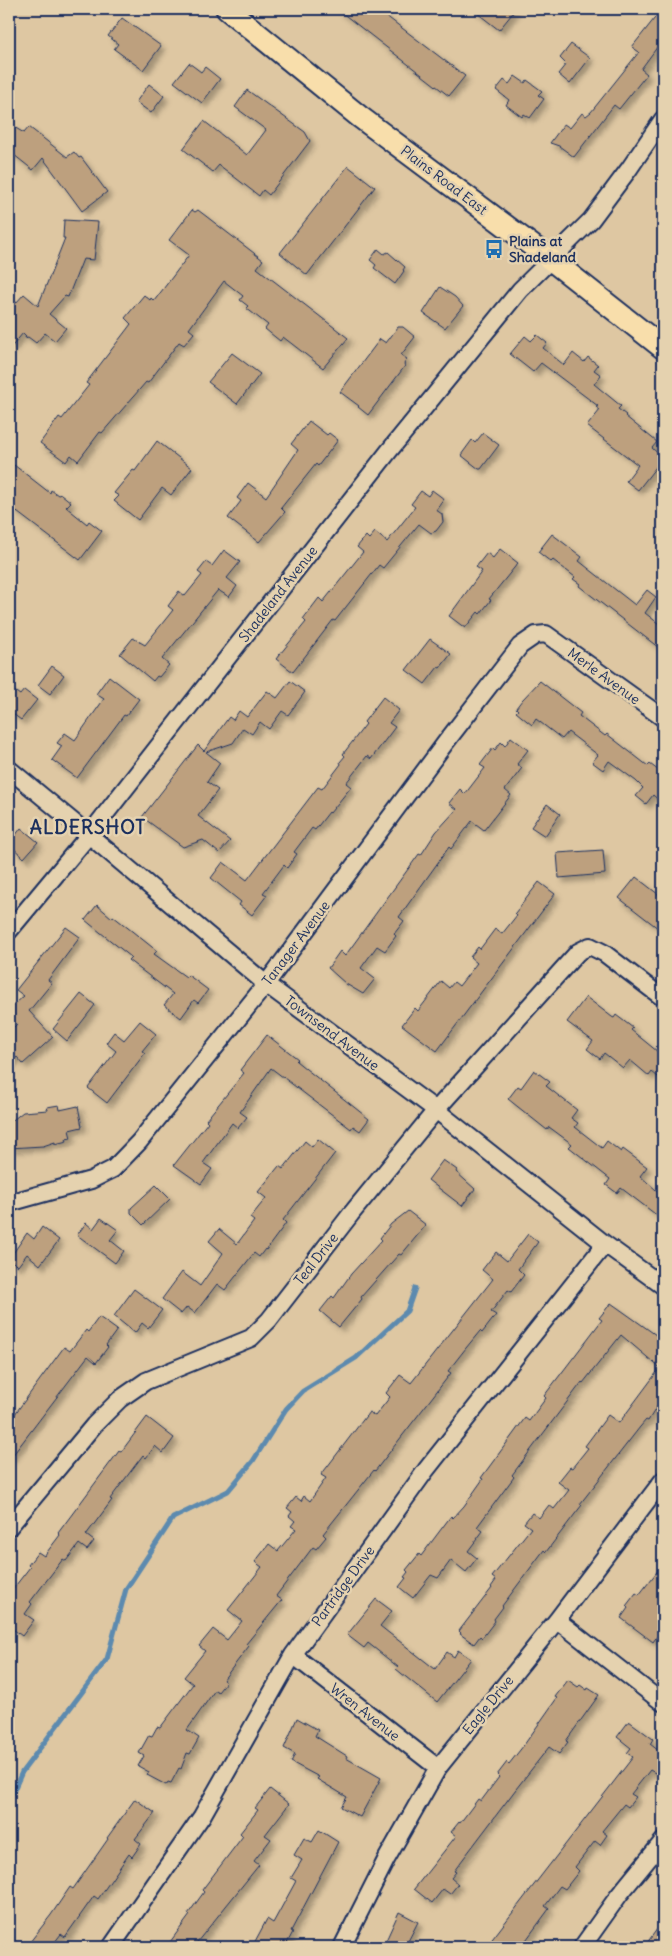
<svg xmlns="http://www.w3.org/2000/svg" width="672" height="1956" font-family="Delius,sans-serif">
	<defs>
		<filter id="shadow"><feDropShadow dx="4.5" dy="4.5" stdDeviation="2.5" flood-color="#0004"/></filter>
	</defs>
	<rect width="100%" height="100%" fill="#dec7a2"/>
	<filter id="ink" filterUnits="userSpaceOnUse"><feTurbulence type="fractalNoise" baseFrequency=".02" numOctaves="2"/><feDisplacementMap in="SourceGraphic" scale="10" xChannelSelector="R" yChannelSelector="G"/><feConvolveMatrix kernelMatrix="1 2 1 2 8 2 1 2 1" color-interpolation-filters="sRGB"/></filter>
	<g filter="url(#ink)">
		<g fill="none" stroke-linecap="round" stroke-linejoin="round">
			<path stroke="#5b8aaf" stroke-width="5" d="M9 1801 22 1772 107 1659 126 1589 173 1518 228 1491 253 1461 286 1409 303 1391 356 1358 407 1311 415 1288"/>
		</g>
		<path fill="#bda07e" stroke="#1b2f5e" filter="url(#shadow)" d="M337 9H377L465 76 449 96Z
			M472 9H516L499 30Z
			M662 9H663V50L658 46 641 69 647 74 619 109 614 105 574 157 559 146 550 143 564 124 570 128 582 113 586 116 591 112 639 52 632 47Z
			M122 18 161 46 143 70 114 49 118 44 108 36Z
			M571 44 590 58 570 84 558 74 566 64 560 58Z
			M189 63 201 72 205 67 220 79 202 103 174 82Z
			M515 76 525 83 527 80 542 91 538 95 544 99 530 118 524 114 522 117 506 105 509 100 496 90 504 80 509 84Z
			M149 84 164 96 151 113 136 102Z
			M247 90 305 132 310 141 269 195 263 190 259 196 219 165 213 172 183 149 204 121 247 155 266 130 235 107Z
			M9 124 24 133 29 127 67 157 74 152 79 158 81 157 107 192 82 211 43 158 33 170 9 151Z
			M348 166 375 187 307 275 280 253Z
			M192 210 195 212 198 210 263 260 257 268 348 338 323 368 283 337 280 341 265 329 268 325 246 308 248 306 240 300 243 296 224 281 189 329 194 333 184 345 179 342 148 383 146 382 102 433 100 432 78 461 71 455 66 462 40 443 59 417 62 419 89 385 86 383 131 324 125 318 144 295 150 300 151 298 154 301 189 255 169 240Z
			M64 220 98 222 94 260 83 259 68 297 65 296 49 314 66 328 55 341 45 333 36 343 28 337 25 338 26 336 23 333 9 350V297L16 303 24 294 38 306 65 238H63Z
			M378 249 384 254 388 252 405 267 403 270 404 271 395 284 374 268 376 265 370 260Z
			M440 287 455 297 463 306 445 328 423 313Z
			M398 327H403L415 337 401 355 407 359 404 364 405 366 368 415 358 407 359 406 340 392 380 339 386 343Z
			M537 335 547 343 543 348 564 365 573 353 584 362 588 357 598 365 594 370 601 375 594 384 621 406 618 409 626 415 625 416 657 442 652 448 663 458 638 490 626 481 638 465 587 426 600 410 596 407 598 406 541 363 533 372 510 354 525 336 531 341Z
			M232 353 260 374 237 404 208 382Z
			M309 421 327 435 329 433 338 440 318 466 316 464 296 489 281 508 285 512 259 542 228 518 241 501 237 498 248 483 266 497 298 450 291 444Z
			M483 433 499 445 481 469H479L461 455 472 440 475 443Z
			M157 441 192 468 171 495 162 488 138 520 114 501 119 496 114 493 133 470 135 471Z
			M14 465 50 493 51 490 58 495 61 494 71 502 66 507 87 524 89 521 102 531 80 560 9 506V472Z
			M432 490 444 499 436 510 442 514 443 522 436 531 431 533 419 524 383 568 379 565 335 621 333 620 293 672 276 659 306 622 303 619 319 598 323 602 363 552 357 547 366 536 369 539 375 532 387 542 415 507 411 504 421 491 428 496Z
			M552 534 582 557 579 561 635 605 647 590 656 597 645 613 663 627V651L579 586 580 584 573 579 575 577 553 560 551 562 538 552Z
			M500 549 518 563 489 599 491 600 480 614 478 612 465 628 449 616 482 571 476 567 487 553 493 558Z
			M224 550 240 562 227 578 237 586 229 597 218 590 162 659 169 665 159 677 157 676 153 681 120 654 133 638 145 645 173 610 168 606 179 591 185 596 202 575 198 572 206 562 212 566Z
			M430 639 451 654 440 668 438 667 425 684 406 670Z
			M52 666 64 675 50 694 38 685Z
			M109 676 139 699 126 716 124 715 77 778 52 760 62 746 57 743 65 733 75 740 104 699 96 694Z
			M290 681 305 692 288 715 282 711 269 729 260 722 252 734 243 728 233 743 206 752 220 763 207 782 218 790 198 816 230 841 219 853 203 840 183 847 142 817 198 745 204 751 229 717 233 720 239 711 247 717 267 691 277 698Z
			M540 681 581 713 579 716 605 736 607 734 648 766 650 764 663 774V804L653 795 646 804 636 796 643 788 636 781 609 761 603 770 592 762 598 755 568 732 562 739 536 719 532 725 516 712 518 710 516 708 522 700Z
			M9 687 20 695 24 690 37 700 21 720 9 711Z
			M383 697 399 710 389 723 395 727 371 759 367 756 346 783 351 787 330 813 329 812 315 830 312 828 294 852 297 854 287 868 284 865 263 893 267 895 252 915 239 905 241 902 211 878 223 862 247 880 318 787 322 789 341 764 340 762 345 756 343 754 366 724 364 722Z
			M511 737 528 750 517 764 522 768 505 790 511 795 484 830 472 821 451 849 449 847 399 917 404 921 394 934 396 936 385 951 377 946 361 968 375 979 363 994 346 984 328 968 340 951 345 956 419 854 421 855 436 832 457 809 449 803 460 789 465 794 485 768 480 765 493 748 495 750 501 742 505 746Z
			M547 804 560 814 545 836 531 827Z
			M21 828 38 842 24 858 9 844Z
			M603 850 605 874 559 878 557 853Z
			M636 877 663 898V932L619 898Z
			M539 882 555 894 437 1051 402 1025 415 1008 418 1011 441 981 449 988 454 982 459 986 477 963 470 957 478 947 480 949 495 929 502 934 517 915 515 913Z
			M97 905 112 918 113 916 157 951 154 954 186 977 188 975 208 990 198 1003 194 1000 181 1018 164 1005 173 994 128 960 131 957 85 920Z
			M66 927 80 937 48 980 52 983 29 1011 53 1037 23 1064 17 1057 9 1064V1032L17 1024 9 1015V1009L24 996 16 990Z
			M81 994 95 1005 67 1041 53 1029Z
			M586 997 612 1017 614 1018 616 1015 633 1028 631 1030 663 1056V1081L652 1072 649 1076 630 1060 623 1068 604 1053 600 1059 587 1049 593 1041 567 1022Z
			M140 1021 156 1034 142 1051 145 1053 107 1103 88 1088 116 1051 106 1043 114 1032 124 1040Z
			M267 1035 298 1059 296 1061 369 1119 360 1131 353 1126 351 1129 271 1068 240 1112 247 1117 238 1128 232 1123 203 1163 212 1169 201 1184 174 1165 208 1122 206 1120 244 1073 240 1070Z
			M534 1070 550 1082 546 1086 577 1110 571 1118 578 1123 575 1127 602 1148 607 1141 621 1152 623 1149 647 1167 640 1176 663 1196V1220L621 1188 617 1193 606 1185 610 1179 569 1147 572 1144 549 1127 547 1130 508 1099 518 1086 521 1088Z
			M59 1105 60 1110 78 1106 82 1127 69 1130 71 1138 66 1139 67 1141 55 1144V1142L43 1146 9 1148V1123L23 1112 48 1110 47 1107Z
			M318 1139 335 1153 283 1220 286 1223 266 1250 265 1249 259 1257 254 1253 225 1290 217 1284 195 1313 187 1307 181 1314 162 1299 182 1272 200 1286 223 1253 209 1241 219 1229 237 1244 254 1221 250 1218 266 1198 258 1192 279 1166 283 1169 305 1141 312 1147Z
			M443 1160 457 1170 456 1172 475 1189 462 1206 428 1180Z
			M156 1185 170 1199 143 1225 131 1213V1208Z
			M408 1211 426 1225 401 1255 399 1254 361 1297 362 1299 339 1327 320 1311 332 1296 334 1298 351 1274 382 1240 380 1238 391 1224Z
			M101 1218 118 1230 110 1240 124 1251 115 1263 77 1235 86 1223 93 1229Z
			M42 1227 59 1240 40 1265 27 1254 18 1266 9 1259 27 1233 34 1239Z
			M528 1234 538 1242 518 1269 524 1275 511 1292 508 1290 491 1312 496 1315 482 1333 480 1331 466 1348 448 1371 451 1373 437 1391 375 1471 374 1470 323 1534 326 1537 316 1549 313 1547 276 1596 282 1600 246 1644 249 1646 223 1680 226 1682 218 1692 215 1690 187 1730 199 1738 190 1754 187 1753 181 1769 179 1768 171 1783 168 1782 166 1785 147 1775 149 1772 138 1766 144 1756 139 1753 149 1735 152 1736 157 1727 160 1728 193 1684 184 1677 205 1651 199 1646 213 1629 227 1640 242 1621 228 1610 262 1567 255 1562 269 1544 278 1551 296 1529 291 1526 295 1521 289 1516 292 1512 287 1508 296 1497 301 1501 304 1496 310 1501 326 1478 321 1475 369 1412 375 1416 390 1397 386 1393 400 1375 411 1383 493 1279 482 1270 496 1252 507 1261Z
			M134 1289 162 1310 148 1328 142 1323 135 1333 114 1316Z
			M611 1303 663 1340V1397L648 1421 646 1420 640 1427 580 1504 582 1505 575 1514 546 1552 544 1550 502 1606 503 1607 494 1619 495 1621 482 1638 480 1636 474 1644 460 1634 461 1633 459 1631 492 1588 491 1587 496 1580 492 1577 531 1528 524 1523 532 1513 539 1518 549 1505 554 1509 569 1490 558 1482 570 1467 572 1468 588 1448 585 1446 608 1415 619 1423 660 1368 621 1335 583 1383 582 1382 512 1475 514 1477 477 1527 483 1531 468 1551 477 1558 466 1572 451 1560 438 1578 431 1575 413 1598 399 1587 406 1578 404 1577 408 1572 406 1570 419 1554 421 1556 451 1516 453 1518 464 1506 483 1479 481 1478 525 1418 529 1421 546 1398 544 1396 602 1320 599 1318Z
			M99 1317 117 1330 106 1345 108 1347 96 1363 88 1356 9 1460V1422L64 1347 70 1351 86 1330 88 1332Z
			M147 1417 174 1438 163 1453 155 1446 146 1458 143 1455 110 1499 112 1500 86 1535 94 1541 87 1550 79 1544 66 1561 63 1559 30 1602 32 1604 25 1614 34 1620 22 1636 9 1626V1594L30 1567 28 1565 38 1552 44 1556 60 1535 58 1533 119 1451 121 1452Z
			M663 1564V1597L658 1605 663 1609V1628L653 1642 621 1618 628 1608 626 1606 636 1593 639 1595Z
			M376 1599 392 1611 380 1626 435 1669 447 1652 454 1657 458 1650 471 1659 437 1702 396 1669 398 1667 368 1643 364 1648 347 1635Z
			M568 1680 578 1687 580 1685 587 1690 588 1688 599 1695 566 1741 568 1742 559 1754 549 1747 516 1789 454 1871 456 1872 451 1878 458 1884 450 1894 443 1889 432 1903 414 1889 456 1836 451 1832 459 1822 460 1823 478 1799 481 1801 499 1777 497 1775 507 1762 509 1764 524 1745 557 1698 555 1697Z
			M297 1718 318 1730 315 1736 347 1756 346 1758 381 1778 360 1817 341 1807 347 1797 317 1779 319 1777 291 1762 295 1754 284 1748Z
			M629 1721 653 1739 650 1744 663 1754V1762L655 1773 650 1770 631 1794 636 1797 628 1807 624 1804 602 1831 607 1835 600 1845 595 1841 575 1867 579 1871 565 1889 560 1886 545 1906 549 1909 521 1947H486L633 1757 627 1753 631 1748 617 1737Z
			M270 1789 289 1804 265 1835 271 1839 254 1861 259 1865 193 1947H178L170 1942 190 1915 188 1914 204 1892 202 1890 243 1836 240 1833 258 1810 255 1808Z
			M135 1799 155 1813 135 1839 141 1844 132 1857 129 1854 98 1899 94 1896 65 1937 61 1934 51 1947H26L51 1915 70 1887 73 1889 108 1839 107 1838Z
			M319 1830 338 1842 291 1931 293 1932 285 1947H252L267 1919 273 1923 296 1881 291 1878 302 1860 294 1855 304 1838 312 1842Z
			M399 1912 418 1922 405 1947H383Z
			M663 1921V1947H644Z"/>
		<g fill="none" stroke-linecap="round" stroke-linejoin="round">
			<g stroke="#1b2f5e" stroke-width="20">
				<path id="minor" d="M9 769 89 835 266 984 436 1110 605 1244 663 1286
					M9 931 89 835 389 451 520 290 591 220 629 169 663 119
					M9 1203 91 1180 113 1169 139 1142 266 984 446 742 520 646 536 635 546 634 663 718
					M9 1527 94 1425 120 1399 146 1381 251 1338 269 1320 351 1214 436 1110 578 952 590 946 604 953 663 998
					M557 1620 663 1703
					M293 1655 438 1768
					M111 1947 202 1816 293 1655 426 1470 605 1244
					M342 1947 387 1858 438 1768 557 1620 663 1480
					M582 1947 619 1895 663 1841"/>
			</g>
			<g stroke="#1b2f5e" stroke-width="25">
				<path id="major" d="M227 9 360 117 550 259 663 348"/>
			</g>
			<use href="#minor" stroke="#e5d2af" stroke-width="16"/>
			<use href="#major" stroke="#f8deab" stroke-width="21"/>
		</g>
	</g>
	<defs>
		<g id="bus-bare" transform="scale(1.5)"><path d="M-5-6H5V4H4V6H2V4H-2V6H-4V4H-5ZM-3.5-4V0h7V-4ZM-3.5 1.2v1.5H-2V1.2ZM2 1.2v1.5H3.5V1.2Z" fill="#1f6fb2" stroke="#e5d2af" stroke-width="2.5" paint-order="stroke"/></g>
	</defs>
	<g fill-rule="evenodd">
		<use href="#bus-bare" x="494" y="249"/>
	</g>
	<g text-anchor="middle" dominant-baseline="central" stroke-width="5" stroke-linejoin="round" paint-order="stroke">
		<g font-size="14" fill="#1b2f5e" stroke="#e5d2af">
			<text transform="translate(444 180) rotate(37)">Plains Road East</text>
			<text transform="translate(278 594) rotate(-52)">Shadeland Avenue</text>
			<text transform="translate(604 676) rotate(36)">Merle Avenue</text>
			<text transform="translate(296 943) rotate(-53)">Tanager Avenue</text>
			<text transform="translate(332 1033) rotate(37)">Townsend Avenue</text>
			<text transform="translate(316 1259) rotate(-52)">Teal Drive</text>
			<text transform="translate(343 1586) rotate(-54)">Partridge Drive</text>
			<text transform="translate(488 1705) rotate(-51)">Eagle Drive</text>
			<text transform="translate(365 1712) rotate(38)">Wren Avenue</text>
		</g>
		<g font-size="14" font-weight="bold" fill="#1b2f5e" stroke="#e5d2af" text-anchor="start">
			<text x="509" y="241">Plains at<tspan x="509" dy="16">Shadeland</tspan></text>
		</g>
		<g font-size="19" font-weight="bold" letter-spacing="1" fill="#1b2f5e" stroke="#e5d2af">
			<text x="88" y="827">ALDERSHOT</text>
		</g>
	</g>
	<rect width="672" height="1956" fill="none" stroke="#e5d2af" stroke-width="30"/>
	<rect x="15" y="15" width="642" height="1926" fill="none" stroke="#1b2f5e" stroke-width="2" filter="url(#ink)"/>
</svg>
